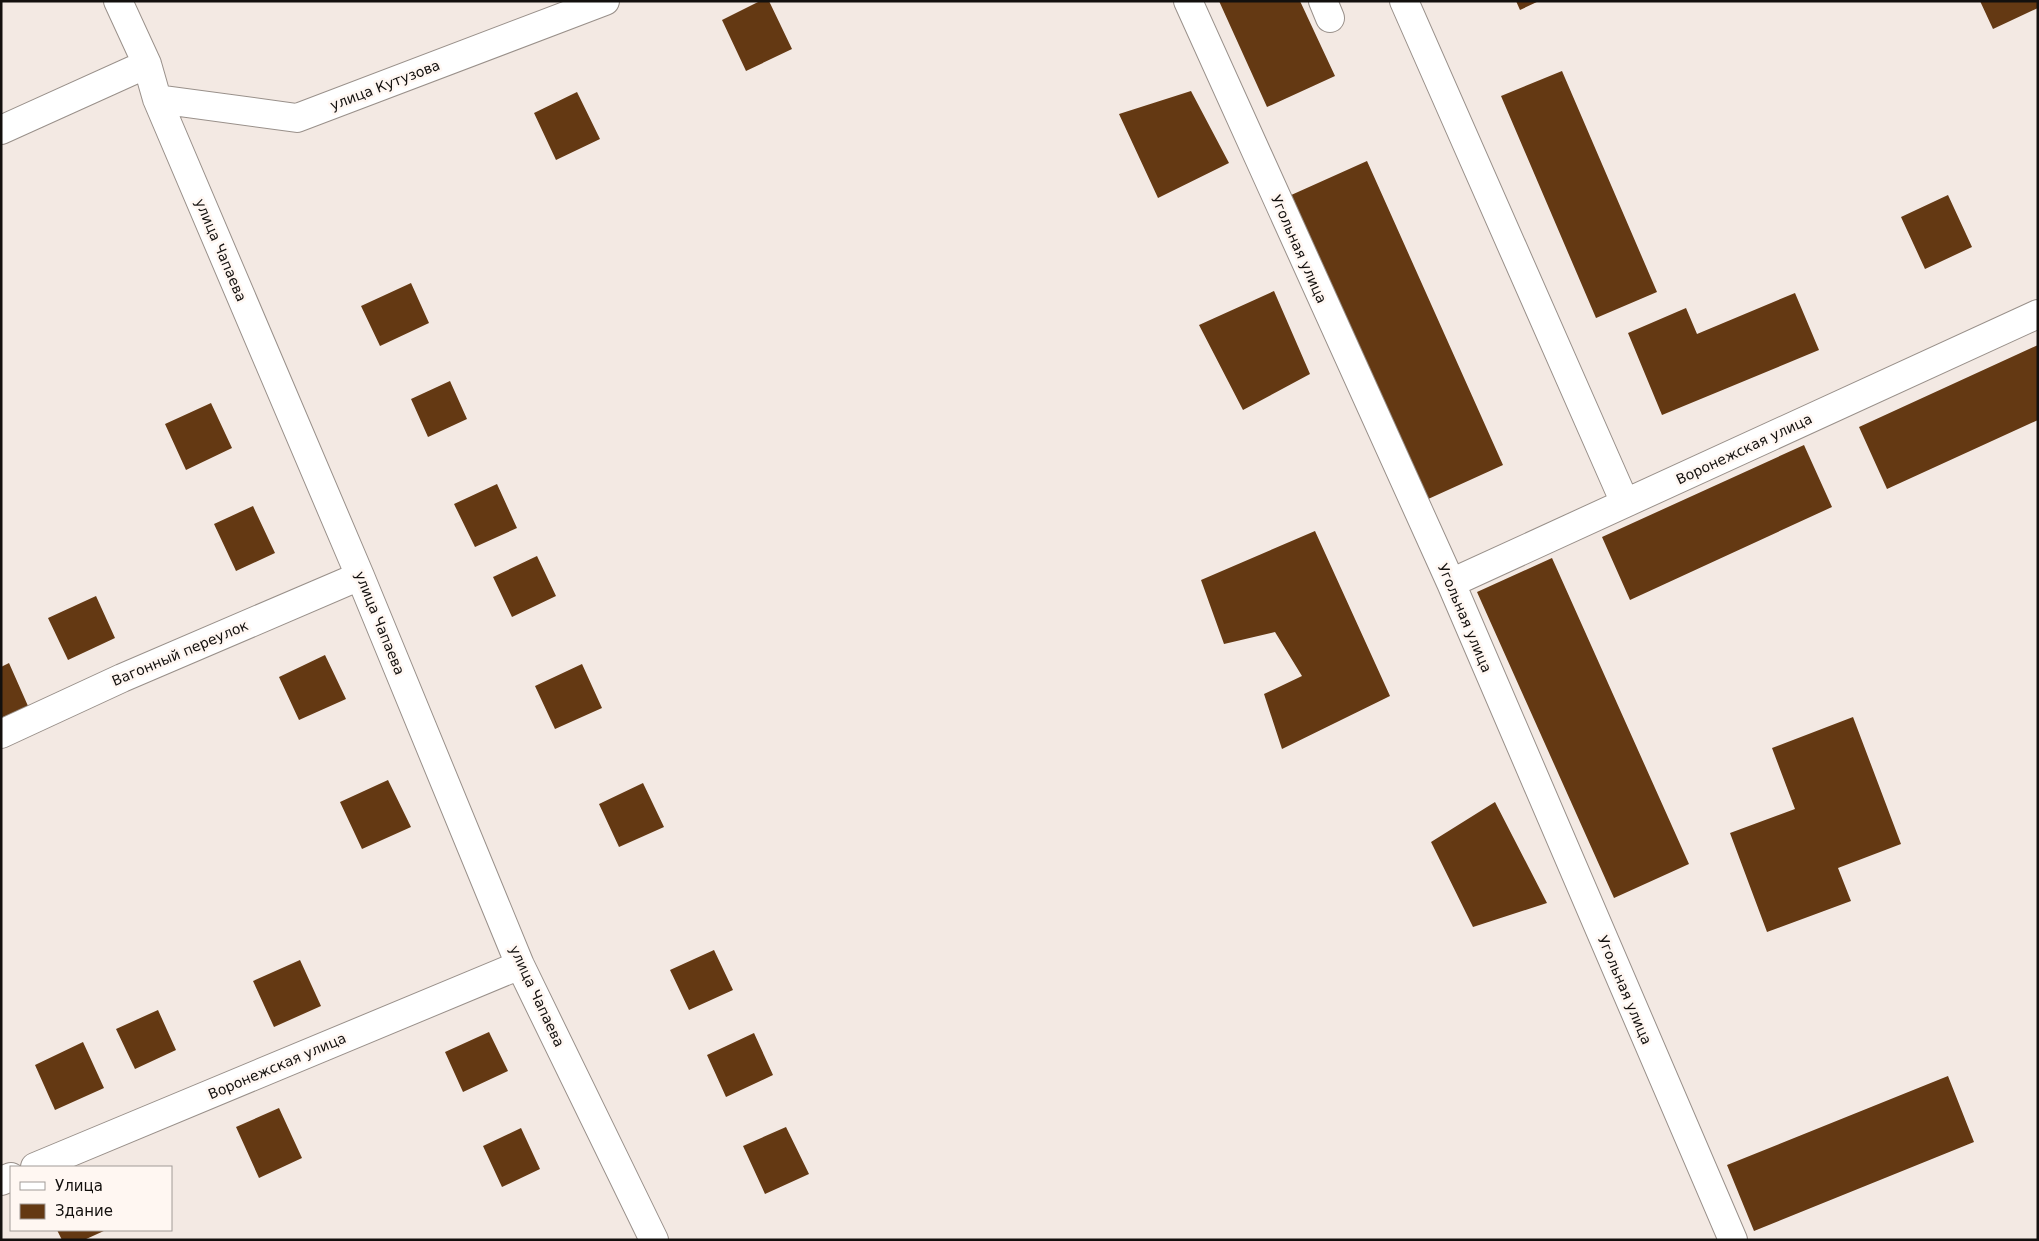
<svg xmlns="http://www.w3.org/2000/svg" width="2039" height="1241" font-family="'DejaVu Sans',sans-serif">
	<rect width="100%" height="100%" fill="#f3e9e3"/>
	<path fill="#643913" d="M760 1H769L792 49 746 71 722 20Z
		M1219 1H1300L1335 76 1267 107Z
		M1516 1H1539L1520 10Z
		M1980 1H2038V8L1993 29Z
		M1562 71 1657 292 1596 318 1501 96Z
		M1191 91 1229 163 1158 198 1119 114Z
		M577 92 600 139 556 160 534 113Z
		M1367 161 1503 465 1426 500 1289 196Z
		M1948 195 1972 247 1925 269 1901 217Z
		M411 283 429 323 380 346 361 306Z
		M1274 291 1310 374 1243 410 1199 325Z
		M1795 293 1819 350 1662 415 1628 333 1686 308 1697 334Z
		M2038 345V420L1887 489 1859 427Z
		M450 381 467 419 428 437 411 399Z
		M211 403 232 448 186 470 165 424Z
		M1804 445 1832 507 1630 600 1602 537Z
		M497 484 517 528 475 547 454 504Z
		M253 506 275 553 236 571 214 524Z
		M1315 531 1390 696 1282 749 1264 694 1302 676 1275 632 1224 644 1201 580Z
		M537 556 556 596 512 617 493 577Z
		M1552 558 1689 864 1614 898 1477 592Z
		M96 596 115 638 68 660 48 618Z
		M325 655 346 699 299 720 279 677Z
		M9 663 28 706 1 718V667Z
		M582 664 602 708 555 729 535 686Z
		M1853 717 1901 844 1838 868 1851 901 1767 932 1730 833 1795 809 1772 748Z
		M388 780 411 827 362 849 340 802Z
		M643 783 664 827 619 847 599 804Z
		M1495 802 1547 903 1473 927 1431 842Z
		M714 950 733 990 689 1010 670 970Z
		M300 960 321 1006 274 1027 253 981Z
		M158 1010 176 1050 135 1069 116 1029Z
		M489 1032 508 1071 463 1092 445 1052Z
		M754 1033 773 1075 726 1097 707 1055Z
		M83 1042 104 1088 55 1110 35 1065Z
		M1948 1076 1974 1142 1754 1231 1727 1165Z
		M279 1108 302 1158 259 1178 236 1127Z
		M786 1127 809 1174 765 1194 743 1146Z
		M521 1128 540 1169 502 1187 483 1146Z
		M57 1230H106L84 1240H62Z"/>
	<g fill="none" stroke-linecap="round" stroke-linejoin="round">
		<g stroke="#99908a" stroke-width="30">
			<path id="minor" d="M118 1 147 64 157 99 360 576 520 965 654 1240
				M1188 1 1451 583 1733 1240
				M1323 1 1330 18
				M1404 1 1625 503
				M157 99 297 118 605 1
				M1 130 147 64
				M1451 583 2038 314
				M1 734 122 678 360 576
				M35 1167 520 965
				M1 1181 11 1177"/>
		</g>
		<use href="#minor" stroke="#fff" stroke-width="28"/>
	</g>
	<g text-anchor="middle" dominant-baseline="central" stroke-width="5" stroke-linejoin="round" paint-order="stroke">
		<g font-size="14" fill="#13100e" stroke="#fff7f2">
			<text transform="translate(385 85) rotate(-21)">улица Кутузова</text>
			<text transform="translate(1299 249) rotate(66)">Угольная улица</text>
			<text transform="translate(221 250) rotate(67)">улица Чапаева</text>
			<text transform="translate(1744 449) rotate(-25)">Воронежская улица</text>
			<text transform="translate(1465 618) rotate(67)">Угольная улица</text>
			<text transform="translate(380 623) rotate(68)">улица Чапаева</text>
			<text transform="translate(180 653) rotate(-23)">Вагонный переулок</text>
			<text transform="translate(1625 990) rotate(67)">Угольная улица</text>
			<text transform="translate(537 996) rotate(65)">улица Чапаева</text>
			<text transform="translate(277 1066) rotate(-23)">Воронежская улица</text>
		</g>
	</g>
	<rect width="2039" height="1241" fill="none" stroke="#13100e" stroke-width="5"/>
	<rect x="10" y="1166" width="162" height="65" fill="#fff7f2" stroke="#a19b97"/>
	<rect x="20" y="1182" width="25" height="8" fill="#ffffff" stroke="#a19b97"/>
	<text x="55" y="1191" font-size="15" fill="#13100e">Улица</text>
	<rect x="20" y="1204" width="25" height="15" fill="#643913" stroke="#a19b97"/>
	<text x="55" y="1216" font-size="15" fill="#13100e">Здание</text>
</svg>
